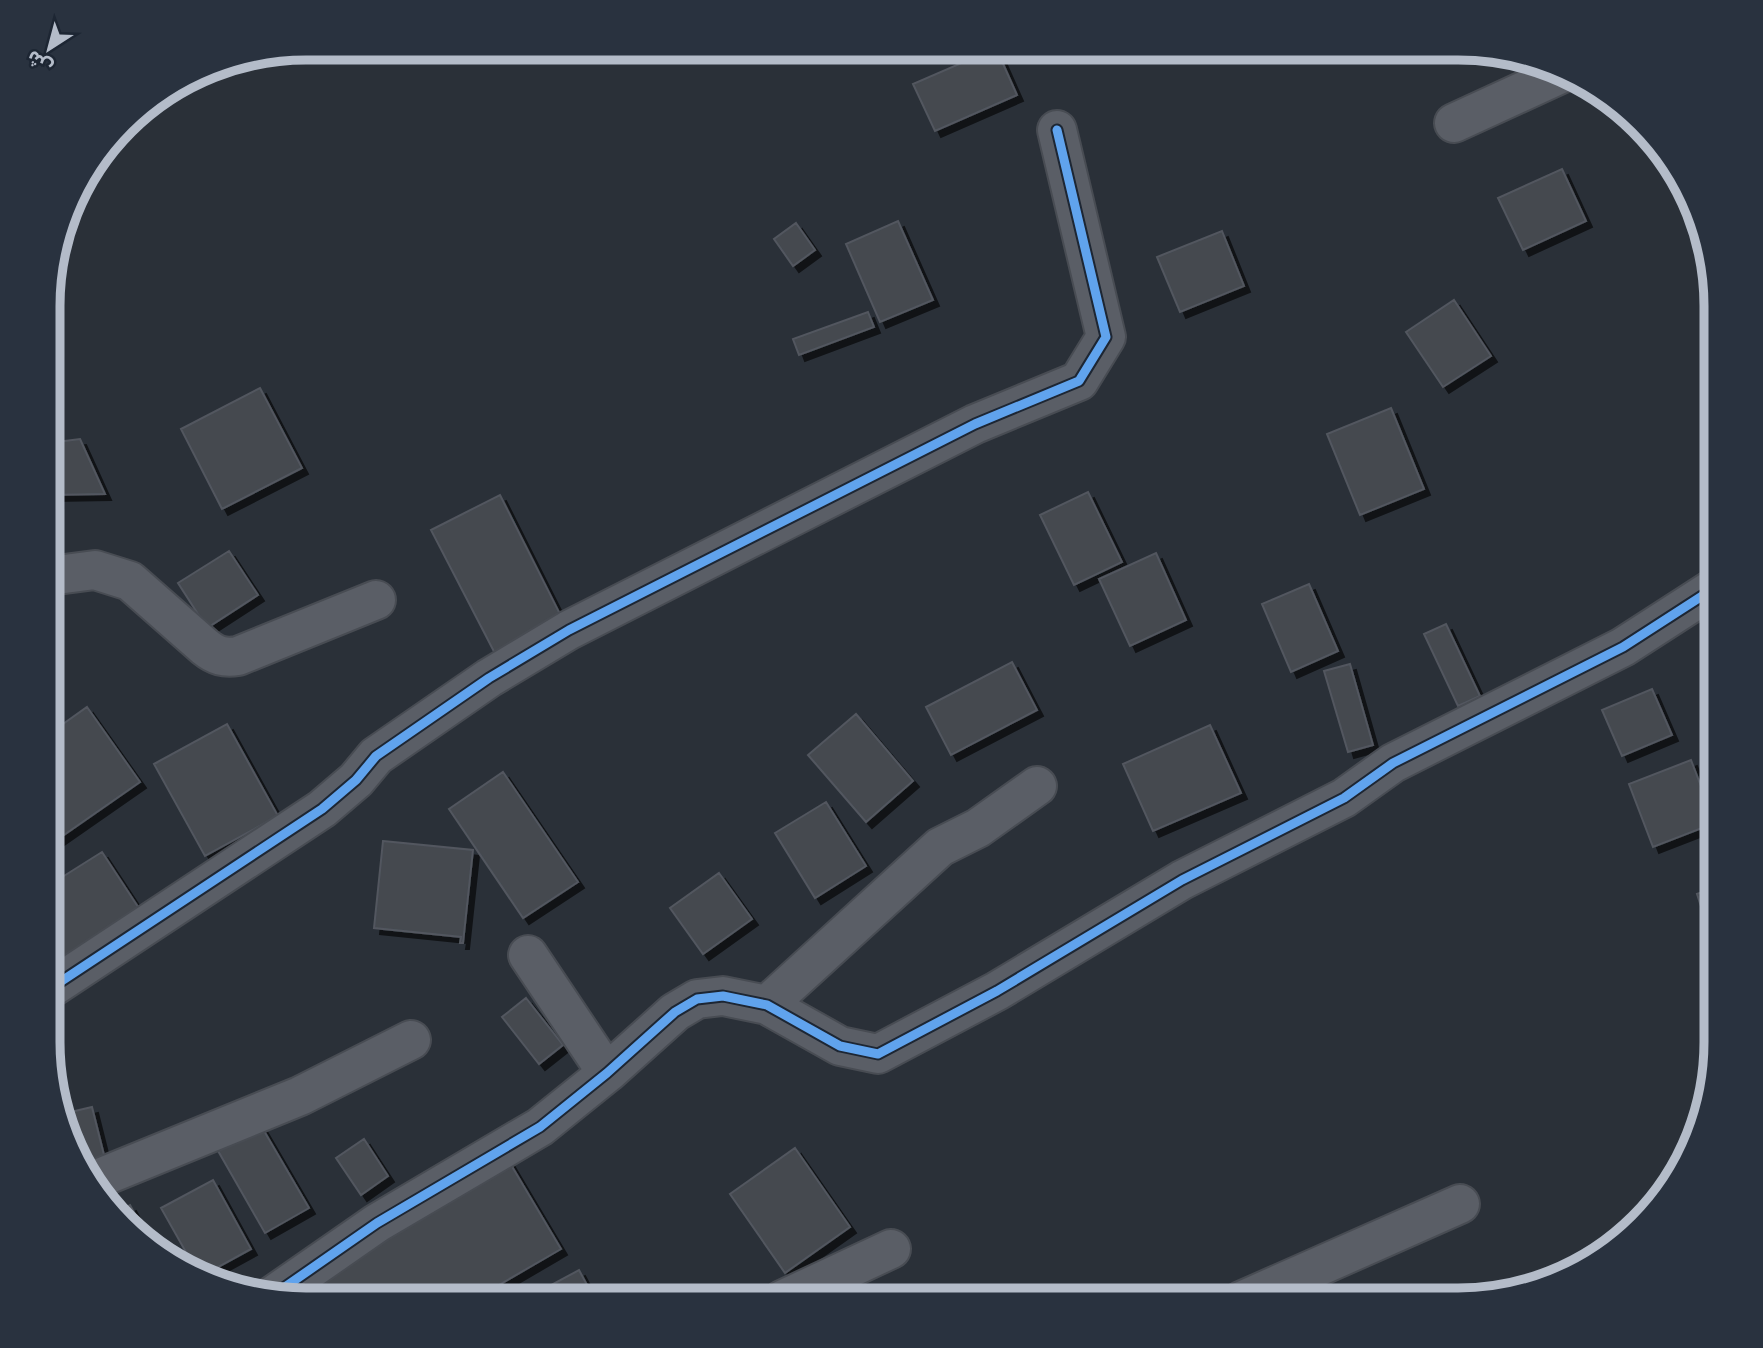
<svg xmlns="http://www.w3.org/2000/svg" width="1763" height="1348" font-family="'Golos Text','Noto Sans Arabic',sans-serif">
	<defs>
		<filter id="shadow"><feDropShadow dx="6" dy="6" stdDeviation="0" flood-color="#0009"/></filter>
	</defs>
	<rect width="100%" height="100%" fill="#2a3038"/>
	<path fill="#444950" stroke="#52575f" stroke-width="2" filter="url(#shadow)" d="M996 48 1017 95 935 131 913 84Z
		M1562 169 1586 221 1523 250 1498 198Z
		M898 221 933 300 880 322 846 244Z
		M796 223 815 250 793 266 774 239Z
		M1222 231 1244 286 1180 312 1157 257Z
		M1454 300 1491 356 1443 387 1406 332Z
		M868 312 874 327 799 355 793 339Z
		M260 388 302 468 222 509 181 429Z
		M1391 408 1424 489 1360 515 1327 434Z
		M80 439 105 494 49 495V443Z
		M1088 492 1122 562 1074 585 1040 515Z
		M500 495 566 626 501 665 431 530Z
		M229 551 258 595 207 628 178 583Z
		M1156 553 1186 620 1130 646 1099 579Z
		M1309 584 1338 651 1291 672 1262 604Z
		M1446 624 1480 696 1458 706 1424 634Z
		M1012 662 1037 710 951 755 926 707Z
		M1350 664 1373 745 1348 752 1324 671Z
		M1652 689 1672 735 1622 756 1602 710Z
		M87 707 140 782 48 846 49 734Z
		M856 714 913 781 866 822 808 755Z
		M227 724 278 816 205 856 154 764Z
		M1210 725 1241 793 1153 831 1123 764Z
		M1691 760 1715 823 1653 847 1629 784Z
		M503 772 578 882 523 918 449 809Z
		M826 802 866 866 815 898 775 833Z
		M383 841 473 850 463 943H460L461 937 374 928Z
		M102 852 144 916 48 973V886Z
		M719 873 752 919 703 954 670 908Z
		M1715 888V947H1714L1697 894Z
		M526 998 563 1045 539 1064 502 1017Z
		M92 1107 106 1163 83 1168 74 1157 62 1114Z
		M260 1124 309 1208 265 1233 217 1149Z
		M364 1139 388 1176 361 1195 336 1158Z
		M795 1148 850 1227 785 1273 730 1194Z
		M507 1158 561 1249 473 1300H315L302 1279Z
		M213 1180 251 1249 200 1277 161 1208Z
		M130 1205 153 1248 135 1237 117 1212Z
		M579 1270 595 1300H529L527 1298Z"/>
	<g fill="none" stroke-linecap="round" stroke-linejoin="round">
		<g stroke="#484c53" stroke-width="42">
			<path id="minor" d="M1454 123 1565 72
				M49 576 95 570 130 581 205 647C216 656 224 658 238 656L376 600
				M528 955 607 1073
				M48 990 322 809 356 780 376 756 489 678 569 630 975 424 1079 381 1106 337 1057 130
				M767 1005 940 847 978 828 1037 786
				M92 1181 300 1096 411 1040
				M272 1296 377 1223 540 1127 607 1073 675 1012 697 999 723 996 767 1005 840 1046 878 1054 997 991 1182 880 1344 798 1393 763 1623 647 1716 587
				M782 1300 891 1249
				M1241 1301 1460 1204"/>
		</g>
		<use href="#minor" stroke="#5a5e66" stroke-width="38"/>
		<g stroke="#1d2633" stroke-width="13">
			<path id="cycleway" d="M48 990 322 809 356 780 376 756 489 678 569 630 975 424 1079 381 1106 337 1057 130
				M272 1296 377 1223 540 1127 607 1073 675 1012 697 999 723 996 767 1005 840 1046 878 1054 997 991 1182 880 1344 798 1393 763 1623 647 1716 587"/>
		</g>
		<use href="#cycleway" stroke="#60a3ed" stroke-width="9"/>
	</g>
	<path d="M0 0H1763V1348H0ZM306 60H1458A246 246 0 0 1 1704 306V1042A246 246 0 0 1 1458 1288H306A246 246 0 0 1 60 1042V306A246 246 0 0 1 306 60Z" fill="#29323f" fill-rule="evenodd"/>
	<path fill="none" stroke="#b4bcc9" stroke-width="9" d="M306 60H1458A246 246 0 0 1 1704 306V1042A246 246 0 0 1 1458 1288H306A246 246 0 0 1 60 1042V306A246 246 0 0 1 306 60Z"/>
	<g transform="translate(49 49) rotate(216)" stroke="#1d2633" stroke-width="5" paint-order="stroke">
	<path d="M0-5L12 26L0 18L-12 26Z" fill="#b4bcc9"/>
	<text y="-10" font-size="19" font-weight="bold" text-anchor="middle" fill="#b4bcc9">ش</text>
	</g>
</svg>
